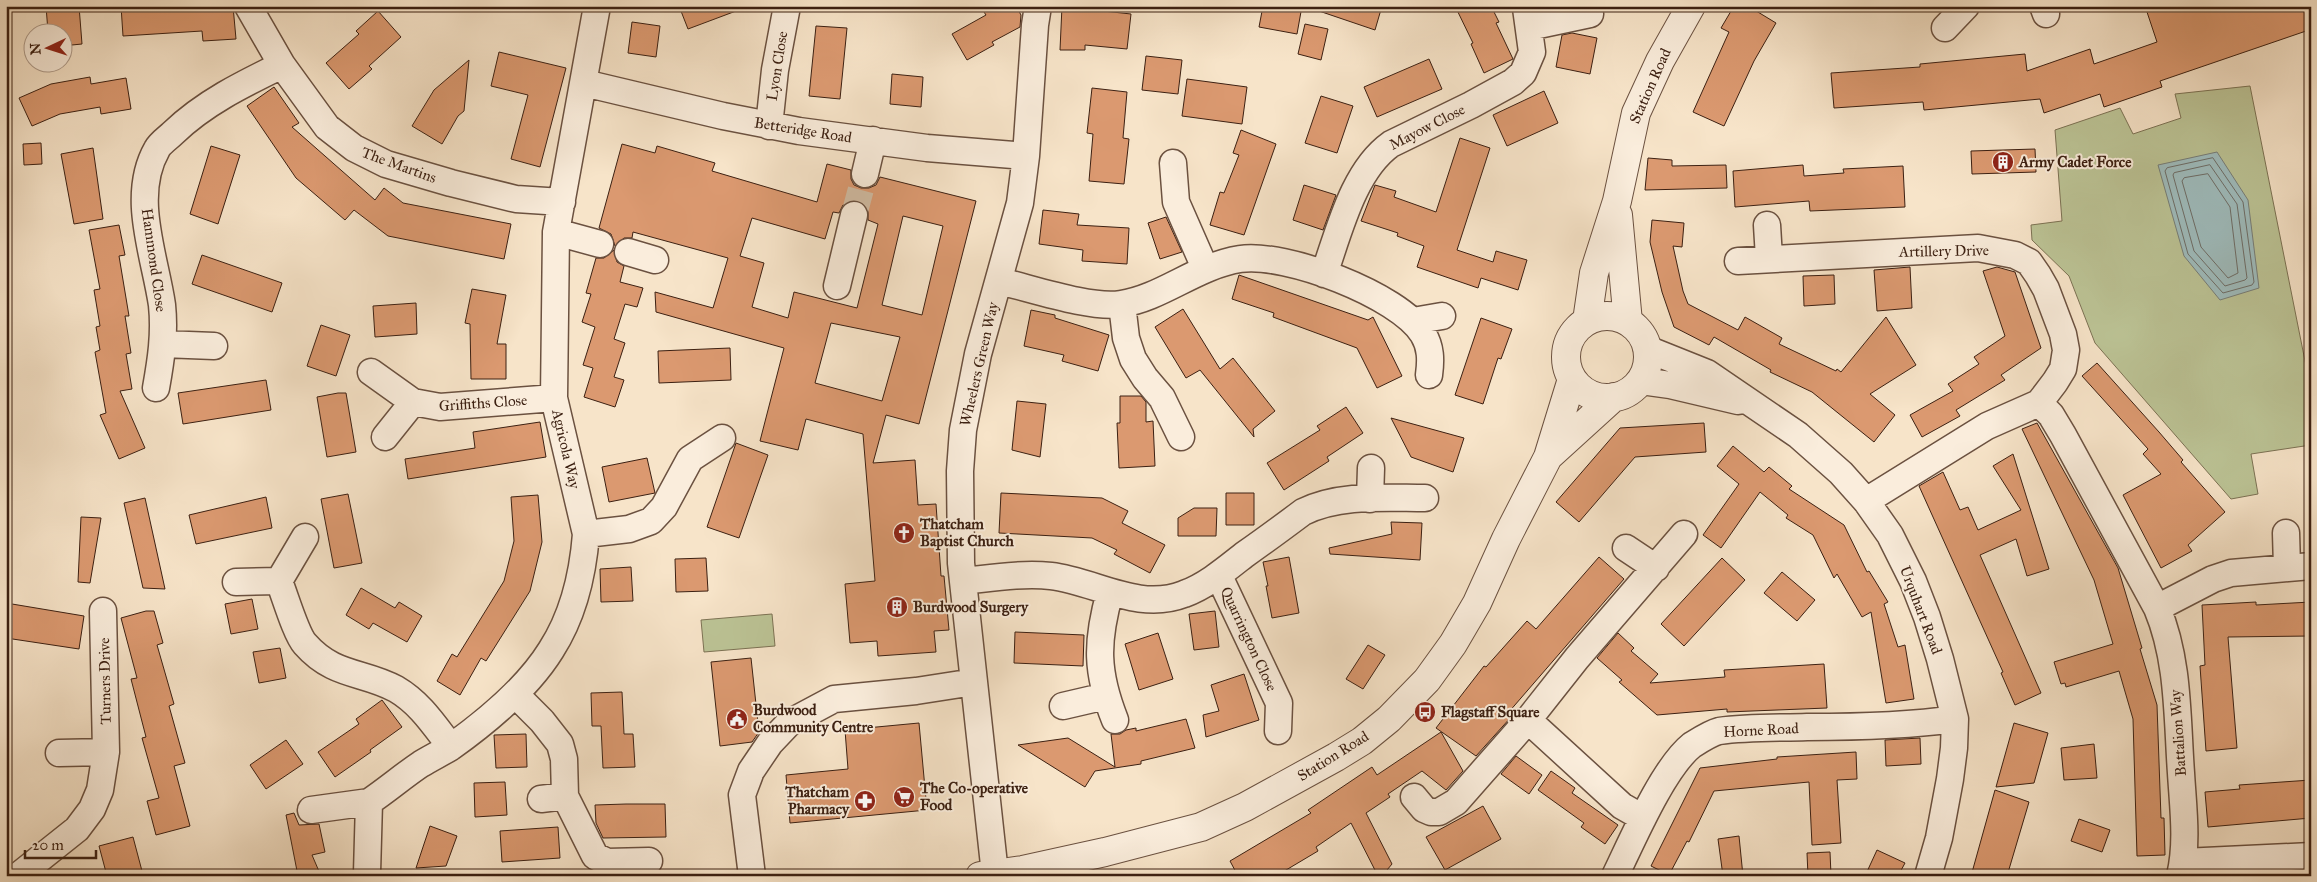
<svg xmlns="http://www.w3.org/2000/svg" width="2317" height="882" font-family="'IM FELL Great Primer',serif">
	<rect width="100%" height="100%" fill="#f7e4c9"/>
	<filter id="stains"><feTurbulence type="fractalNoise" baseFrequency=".004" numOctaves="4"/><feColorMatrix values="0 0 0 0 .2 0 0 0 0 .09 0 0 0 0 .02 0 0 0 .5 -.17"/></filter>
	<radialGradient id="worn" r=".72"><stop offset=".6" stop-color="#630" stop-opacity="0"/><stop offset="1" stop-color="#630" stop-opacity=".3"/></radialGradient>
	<path fill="#bcc496" stroke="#7c7254" d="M2250 86 2311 391V445L2251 454 2258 494 2231 499 2095 343 2069 276 2032 240 2031 225 2062 221 2055 130 2120 108 2133 134 2181 118 2175 94Z
		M772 614 775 646 704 652 701 620Z"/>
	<path fill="#9fbdbe" stroke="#777e79" d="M2217 152 2248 200 2259 288 2220 300 2184 256 2158 165Z"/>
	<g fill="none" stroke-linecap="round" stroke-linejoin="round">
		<path stroke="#6e6e68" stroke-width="1" d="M2213 158 2243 202 2254 282 2252 285 2223 293 2188 254 2165 171 2167 168Z
			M2210 165 2237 204 2247 278 2245 280 2225 286 2194 251 2173 175 2174 173Z
			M2208 174 2230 207 2238 273 2228 278 2201 247 2182 181 2184 178Z"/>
	</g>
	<path fill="#db9970" stroke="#3c2012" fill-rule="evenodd" d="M46 6H79L82 44 62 46V32H48Z
		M121 6H233L236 39 203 41 202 31 123 36Z
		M679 6H744V8L688 29Z
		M995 6H1016L1021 15 1020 27 992 42 994 45 967 60 952 34 986 15 984 12Z
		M1062 6H1085V9L1131 14 1127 49 1085 45V50H1060Z
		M1263 6H1302L1297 34 1259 27Z
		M1316 6H1382L1375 30 1316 10Z
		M1455 6H1491L1499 22 1496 23 1513 59 1484 73 1471 44 1473 43Z
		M1734 6H1748L1776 23 1754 61 1724 126 1693 112 1729 32 1721 28Z
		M2145 6H2305L2309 30 2160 81 2162 87 2104 107 2100 94 2044 113 2040 99 1924 110 1923 102 1834 108 1831 73 1920 67V64L2025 54 2027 71 2090 49 2094 64 2157 42Z
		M378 11 401 37 369 66 372 69 349 89 326 63 359 34 356 31Z
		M632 22 660 26 656 57 628 53Z
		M1305 24 1328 29 1321 60 1298 54Z
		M816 26 847 28 840 99 809 96Z
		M1572 33 1597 38 1590 74 1556 67 1562 35Z
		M499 52 566 68 540 167 511 159 528 95 491 86Z
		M1146 56 1182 60 1178 94 1142 90Z
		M1429 59 1442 89 1377 117 1364 87Z
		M469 60 464 111 458 116 442 144 412 126 434 90Z
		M892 74 923 77 921 107 890 104Z
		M90 77 91 84 126 78 131 109 101 114 100 107 60 114 32 126 19 98 51 84Z
		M1187 79 1247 87 1242 124 1182 116Z
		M274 87 299 123 292 127 375 200 384 188 403 203 511 224 504 259 388 236 354 210 345 220 296 178 247 106Z
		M1092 88 1127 92 1123 138 1129 139 1124 184 1089 181 1093 134 1087 133Z
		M1544 91 1558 123 1507 146 1493 115Z
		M1321 96 1353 106 1337 153 1305 143Z
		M1241 130 1276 144 1244 235 1210 225 1220 192 1224 193 1239 155 1233 153Z
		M1460 138 1490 148 1457 250 1493 262 1496 251 1527 260 1518 290 1481 278 1478 288 1417 267 1424 246 1397 236 1398 233 1361 221 1375 185 1396 191 1394 197 1436 212Z
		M41 143 42 164 24 165 23 144Z
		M622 144 655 153 657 146 715 163 712 171 817 202 827 164 851 170V179L854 185 861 188H869L876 185 880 177 976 201 919 424 886 415 873 463 915 460 918 505 936 504 941 576H944L949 630 934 631 936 652 878 656 877 641 850 643 845 584 875 581 863 434 806 419 798 450 760 441 784 348 656 312 655 292 713 308 728 258 633 232 632 238H624L615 246 611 234 599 228ZM850 201H858L864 204 868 211V220L878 224 857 308 794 292 788 318 752 307 764 263 740 256 752 218 825 239 833 212 839 213 843 205ZM903 216 943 226 922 315 882 305ZM831 323 900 337 882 401 815 383Z
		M211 146 240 155 218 224 190 214Z
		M93 148 103 219 74 224 61 154Z
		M2035 149 2036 172 1972 174 1971 151Z
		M1648 158 1672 160V166L1726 165 1727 188 1645 190Z
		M1803 165 1804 176 1844 173 1843 169 1903 166 1905 207 1810 211 1809 201 1735 207 1733 171Z
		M1304 185 1336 195 1323 230 1293 220Z
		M1043 210 1079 214 1077 225 1129 228 1127 264 1082 261 1083 250 1039 244Z
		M1166 217 1182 252 1160 259 1148 223Z
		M1652 220 1684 223 1682 247 1673 246 1683 291 1688 304 1738 330 1745 317 1782 338 1779 344 1836 371 1837 369 1841 372 1886 317 1916 365 1870 394 1895 415 1874 442 1812 392 1770 372 1771 370 1714 337 1709 345 1674 327 1662 292 1650 242Z
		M119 225 125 255 119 256 129 316H125L131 353 126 354 132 389 120 391 145 448 119 459 100 415 106 413 95 352 100 350 96 327 100 326 94 290 100 289 89 230Z
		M614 250 617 262 624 266 620 282 643 288 637 307 625 304 614 339 625 343 614 377 624 380 615 407 584 397 593 368 583 365 595 327 582 322 591 294 586 293 596 258H604Z
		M202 255 282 283 272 312 192 284Z
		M1910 267 1912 308 1877 311 1874 270Z
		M1997 267 2015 272 2041 348 2001 375 2005 380 1956 410 1960 416 1922 437 1910 415 1953 391 1948 384 1979 364 1974 357 2005 336 1983 271Z
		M1239 275 1368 320 1373 317 1402 376 1377 388 1357 348 1273 317 1274 313 1232 299Z
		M1834 275 1835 304 1804 306 1803 276Z
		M472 289 506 295 497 344H506V379H471L470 324 465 323Z
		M416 303 417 334 375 337 373 306Z
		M1183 309 1220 369 1233 358 1275 411 1253 429 1254 437 1200 370 1186 378 1155 327Z
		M1031 310 1055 315V318L1109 335 1098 371 1062 361 1064 355 1024 346Z
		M1481 318 1512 329 1501 359 1498 358 1483 404 1455 395Z
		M321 325 350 335 336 376 307 366Z
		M730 348 731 380 659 383 658 351Z
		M2097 363 2159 432 2183 460 2181 462 2225 512 2188 545 2192 551 2161 568 2123 495 2161 474 2143 454 2148 449 2082 376Z
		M266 380 271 410 183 424 178 393Z
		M338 393H346L356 452 327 457 317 397Z
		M1120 396H1141L1146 402V422L1153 421 1155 466 1119 468 1117 423H1120Z
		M1017 401 1046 404 1040 457 1012 450Z
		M1346 407 1363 433 1327 457 1329 461 1284 490 1267 463 1320 430 1317 426Z
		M1391 418 1464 438 1453 472 1411 457Z
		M540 422 546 457 408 479 405 459 475 448 473 432Z
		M1704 423 1706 452 1635 457 1579 522 1556 502 1620 428Z
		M2037 423 2118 568 2142 648 2140 649 2157 705 2161 818H2164L2165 855 2137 856 2133 719 2119 671 2066 687 2065 683 2061 684 2054 662 2113 644 2094 580 2022 429Z
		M736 443 768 455 739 538 707 527Z
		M1733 446 1764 472 1769 467 1792 486 1789 489 1844 525 1867 572 1869 571 1888 602 1884 604 1898 647 1905 645 1914 699 1886 703 1871 612 1862 617 1837 574 1834 578 1813 535 1786 518 1788 515 1760 492 1721 548 1703 535 1739 484 1717 466Z
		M2013 454 2049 569 2027 576 2016 539 1980 555 2041 693 2015 705 2001 673 2003 672 1919 486 1943 472 1960 510 1968 507 1978 530 2021 510 1993 466Z
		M647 458 655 493 609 502 602 467Z
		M1001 493 1102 498 1128 511 1122 523 1165 545 1150 573 1114 554 1117 550 1092 538 999 533Z
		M1226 493H1254V525H1226Z
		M348 494 362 563 334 568 321 499Z
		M538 495 542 542 530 591 486 661 481 658 460 695 437 681 452 654 457 657 504 581 514 541 511 497Z
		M266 497 272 528 196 544 189 515Z
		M145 498 165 589 143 588 124 503Z
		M1194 508H1217L1216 536H1178V518Z
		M81 517 101 518 90 583 78 582Z
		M1391 522 1422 523 1420 560 1330 554 1329 548 1392 534Z
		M1289 557 1299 613 1272 618 1266 586H1268L1263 562Z
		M1599 557 1624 579 1508 713 1512 716 1476 756 1436 728 1484 666 1486 667 1527 621 1536 629Z
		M706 558 708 591 676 592 675 559Z
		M1722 558 1745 580 1684 646 1661 624Z
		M631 567 633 601 601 602 600 569Z
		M1782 572 1815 600 1797 621 1764 593Z
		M361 588 395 608 399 602 422 616 407 642 373 623 369 629 346 615Z
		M252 599 258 629 231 634 225 604Z
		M2256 602V605L2311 602V636L2228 637 2237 748 2206 751 2200 666 2205 665 2202 605Z
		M6 603 84 616 79 649 6 638Z
		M146 611H154L163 643 157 645 174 704 169 706 185 763 174 766 190 826 156 835 147 801 159 798 142 738 146 737 131 679 137 678 121 618Z
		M1215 611 1219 647 1194 650 1189 614Z
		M1015 632 1084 635 1083 666 1014 663Z
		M1158 633 1173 679 1139 690 1125 644Z
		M1618 633 1634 648 1631 651 1658 674 1650 683 1725 677 1724 670 1824 664 1827 708 1727 712V709L1657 715 1619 682 1622 680 1597 658Z
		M1368 645 1385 655 1363 689 1346 679Z
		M280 648 286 678 259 683 253 652Z
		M751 658 759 732 752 742 720 746 711 662Z
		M1244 674 1259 720 1206 737 1203 715 1219 711 1211 685Z
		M622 692 624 734H633L635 767 603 768 601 726H592L591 693Z
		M382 700 402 727 370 750 371 752 335 777 318 752 359 724 356 719Z
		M1186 719 1195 748 1141 761V764L1095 771 1085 787 1018 745 1068 738 1115 767 1111 734H1120L1126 730 1136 728V731Z
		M919 723 927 810 790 823 786 775 848 769 845 730Z
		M2014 723 2048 733 2034 783 1996 787Z
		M1441 732 1463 771 1446 790 1422 771 1388 794 1390 797 1366 813 1392 864 1382 876H1378L1351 823 1316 847 1318 851 1276 876H1238L1230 861 1311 813 1308 810 1372 767 1377 775Z
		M526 734 527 767 496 768 494 735Z
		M1920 738 1921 764 1886 766 1885 740Z
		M286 740 303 764 266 789 250 765Z
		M2094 744 2097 778 2064 780 2061 748Z
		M1856 752 1857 779 1837 780 1841 843 1812 845 1809 782 1714 791 1689 842 1687 841 1669 875 1651 866 1700 768 1777 759V757Z
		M1516 756 1542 775 1529 794 1501 774Z
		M1551 771 1575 788 1572 793 1618 825 1605 844 1581 827 1584 823 1538 790Z
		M2311 780V818L2208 827 2205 792 2240 789 2239 785Z
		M505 782 507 815 475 817 474 783Z
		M1995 790 2029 802 2007 876H1971Z
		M626 804H665L666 837 603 838 596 823 595 805Z
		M1483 806 1501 839 1445 870 1426 837Z
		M294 813 299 825 319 824 325 852 312 855 321 876H298L286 815Z
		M2079 819 2110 830 2102 852 2071 841Z
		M430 826 457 836 446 866 416 868Z
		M558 827 560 858 502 862 500 831Z
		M1739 836 1743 876H1723L1718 839Z
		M133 837 142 871 125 876H107L99 846Z
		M1877 850 1905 863 1898 876H1865Z
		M1830 852 1831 875 1808 876 1807 853Z"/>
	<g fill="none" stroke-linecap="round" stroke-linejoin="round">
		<path stroke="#d2bda4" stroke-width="26" stroke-dasharray="26 13" stroke-linecap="butt" d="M854 215 865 174"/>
		<g stroke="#6b5140" stroke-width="29">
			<path id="minor" d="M248 6 282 65 327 127 354 148 386 164 451 183 516 199 562 202
				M2043 6 2046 14
				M1529 27 1590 14
				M1945 28 1966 6
				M584 83 723 116 799 131 927 148 1026 156
				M769 126 775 70 787 6
				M1173 163 1176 202 1205 268
				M865 174 873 140
				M1767 225 1769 258
				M556 232 600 244
				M628 252 655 260
				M1738 261 1978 248 2015 255 2029 262 2038 275 2046 289 2063 334 2066 350 2063 369 2055 382 2039 403 1987 426 1866 501
				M1324 274C1339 232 1353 171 1391 144L1471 105 1513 82 1523 73 1532 52 1526 8
				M999 281C1030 288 1091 309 1121 304 1162 298 1196 266 1240 259 1285 252 1399 295 1423 334 1431 347 1431 360 1429 375
				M837 286 854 215
				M1122 304 1126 338 1133 359 1145 378 1162 398 1181 437
				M1413 321 1442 316
				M163 344 214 346
				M1647 349 1707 373 1798 435 1841 473 1866 501 1890 535 1913 581 1927 617 1940 659 1955 719 1954 748 1950 779 1939 838 1928 876
				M371 372 413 402 440 407 554 398
				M1641 381 1670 385 1738 401
				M156 388C161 360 165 334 162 305 155 256 130 196 157 149 160 143 168 138 173 133 204 103 243 84 282 65
				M2039 403 2051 415 2063 435 2157 608C2179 660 2177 718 2181 773 2183 807 2188 843 2180 876
				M385 437 413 402
				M1370 499 1371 468
				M2286 533 2287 567
				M586 534 629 529 651 521 664 507 690 459 722 438
				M305 537 279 581C285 596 296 634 305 644 334 677 363 671 396 689 420 703 434 725 451 747
				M1626 548 1656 568
				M1219 576 1279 703 1278 731
				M963 581C992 578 1022 573 1051 576 1095 581 1138 612 1184 594 1206 586 1225 570 1244 555 1264 541 1283 527 1303 512 1339 494 1385 498 1425 498
				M236 582 279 581
				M1110 592C1096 642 1096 672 1115 720
				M2157 608 2213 579 2231 573 2311 566
				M515 694 542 721 560 744 564 759 565 796 595 856 607 862 649 861
				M1063 706 1106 696
				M1528 720 1622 806 1643 818
				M59 753 106 752
				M1414 797 1424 809 1431 812H1439L1456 802 1528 720 1577 658 1684 534
				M541 799 565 796
				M369 802C387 790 403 776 421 764 431 758 441 753 451 747 486 722 528 687 551 650 573 616 583 573 586 534L554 398 556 232 597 6
				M311 810 369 802 367 873
				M2183 862 2311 856
				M995 874 961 563 960 471 963 430 978 354 1020 203 1026 156 1035 25 1038 6
				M18 876 77 829 92 809 100 790 106 752 103 611
				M752 876 742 795 751 771 770 743 789 723 834 699 916 691 974 682
				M1615 876C1632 841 1663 768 1692 745 1700 740 1711 733 1719 731 1748 727 1778 728 1807 727 1856 727 1906 726 1955 719"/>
		</g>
		<g stroke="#6b5140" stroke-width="30">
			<path id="tertiary" d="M1618 215 1628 322
				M1566 357a41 41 0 1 1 82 0a41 41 0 1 1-82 0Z
				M1587 321 1594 273 1617 201 1636 113 1660 61 1691 6
				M1548 457 1614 397
				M980 876 1023 870 1105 852 1201 827 1245 807 1336 757 1362 741 1389 719 1427 680 1453 644 1477 603 1506 539 1548 457 1572 379"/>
		</g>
		<use href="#minor" stroke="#faeddc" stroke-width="26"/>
		<use href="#tertiary" stroke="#faeddc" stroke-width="28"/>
	</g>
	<defs>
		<g id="building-disc" transform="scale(1.125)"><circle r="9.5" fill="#8f2418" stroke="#faeddc"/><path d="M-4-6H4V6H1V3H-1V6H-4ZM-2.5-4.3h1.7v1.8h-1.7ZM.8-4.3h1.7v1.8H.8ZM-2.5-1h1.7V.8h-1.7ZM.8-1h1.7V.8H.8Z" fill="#fff"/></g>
		<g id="church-disc" transform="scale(1.125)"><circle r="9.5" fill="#8f2418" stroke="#faeddc"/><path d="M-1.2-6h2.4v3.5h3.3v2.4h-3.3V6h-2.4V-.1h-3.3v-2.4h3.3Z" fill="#fff"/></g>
		<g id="bus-disc" transform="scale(1.125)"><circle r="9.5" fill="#8f2418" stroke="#faeddc"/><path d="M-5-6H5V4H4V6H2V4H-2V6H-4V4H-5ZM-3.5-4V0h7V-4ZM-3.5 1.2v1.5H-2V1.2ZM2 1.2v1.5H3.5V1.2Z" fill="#fff"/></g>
		<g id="civic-disc" transform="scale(1.125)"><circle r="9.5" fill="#8f2418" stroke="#faeddc"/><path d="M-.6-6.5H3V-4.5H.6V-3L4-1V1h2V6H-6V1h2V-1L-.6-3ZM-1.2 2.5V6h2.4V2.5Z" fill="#fff"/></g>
		<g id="supermarket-disc" transform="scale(1.125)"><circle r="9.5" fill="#8f2418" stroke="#faeddc"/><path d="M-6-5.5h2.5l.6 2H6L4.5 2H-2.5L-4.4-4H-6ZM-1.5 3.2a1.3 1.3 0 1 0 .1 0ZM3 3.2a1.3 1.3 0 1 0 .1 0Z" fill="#fff"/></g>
		<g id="pharmacy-disc" transform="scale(1.125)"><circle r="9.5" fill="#8f2418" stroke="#faeddc"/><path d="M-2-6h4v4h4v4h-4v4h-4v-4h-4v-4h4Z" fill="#fff"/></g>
	</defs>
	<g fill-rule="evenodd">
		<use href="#building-disc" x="2003" y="162"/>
		<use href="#church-disc" x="904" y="533"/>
		<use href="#building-disc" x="897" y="607"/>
		<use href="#bus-disc" x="1425" y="712"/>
		<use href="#civic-disc" x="737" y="719"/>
		<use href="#supermarket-disc" x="904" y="797"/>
		<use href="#pharmacy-disc" x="865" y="801"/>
	</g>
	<g text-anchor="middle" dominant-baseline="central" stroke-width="4" stroke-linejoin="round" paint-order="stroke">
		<g font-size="15" fill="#3c2012" stroke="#faeddc">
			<text transform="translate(777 66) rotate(-81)">Lyon Close</text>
			<text transform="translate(1650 86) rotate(-66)">Station Road</text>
			<text transform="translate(1427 127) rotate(-27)">Mayow Close</text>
			<text transform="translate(803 130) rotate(9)">Betteridge Road</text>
			<text transform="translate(399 165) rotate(20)">The Martins</text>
			<text transform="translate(1944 251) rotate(-1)">Artillery Drive</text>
			<text transform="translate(154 260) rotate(82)">Hammond Close</text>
			<text transform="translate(979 364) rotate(-77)">Wheelers Green Way</text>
			<text transform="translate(483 403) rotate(-4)">Griffiths Close</text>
			<text transform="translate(566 449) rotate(77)">Agricola Way</text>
			<text transform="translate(1921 610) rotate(69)">Urquhart Road</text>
			<text transform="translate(1249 639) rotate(65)">Quarrington Close</text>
			<text transform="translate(105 681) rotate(-91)">Turners Drive</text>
			<text transform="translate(1761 730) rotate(-3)">Horne Road</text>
			<text transform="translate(2178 733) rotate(-94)">Battalion Way</text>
			<text transform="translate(1333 756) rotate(-32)">Station Road</text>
		</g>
		<g font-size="15" font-weight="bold" fill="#3c2012" stroke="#faeddc" text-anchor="start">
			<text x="2019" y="162">Army Cadet Force</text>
			<text x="920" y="524">Thatcham<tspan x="920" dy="17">Baptist Church</tspan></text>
			<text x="913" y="607">Burdwood Surgery</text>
			<text x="753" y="710">Burdwood<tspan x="753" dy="17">Community Centre</tspan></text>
			<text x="1441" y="712">Flagstaff Square</text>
			<text x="920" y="788">The Co-operative<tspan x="920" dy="17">Food</tspan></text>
			<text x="849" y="792" text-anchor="end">Thatcham<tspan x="849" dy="17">Pharmacy</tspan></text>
		</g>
	</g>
	<rect width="2317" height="882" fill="none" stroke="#f7e4c9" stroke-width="25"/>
	<rect x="8" y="8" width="2302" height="867" fill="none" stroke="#3c2012" stroke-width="2.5"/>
	<rect x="12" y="12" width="2292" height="857" fill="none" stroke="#3c2012"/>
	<g transform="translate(48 48) rotate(266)"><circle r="24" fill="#faeddc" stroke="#ae9b8b"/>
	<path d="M0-4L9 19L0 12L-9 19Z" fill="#8f2418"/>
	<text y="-8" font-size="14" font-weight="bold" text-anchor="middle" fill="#3c2012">N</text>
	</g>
	<path d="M25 850v8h71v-8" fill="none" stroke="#3c2012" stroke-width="2.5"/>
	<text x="32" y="850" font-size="15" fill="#3c2012" stroke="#faeddc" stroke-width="4" paint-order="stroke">20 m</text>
	<rect width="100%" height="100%" filter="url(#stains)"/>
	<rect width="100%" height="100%" fill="url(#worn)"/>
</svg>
